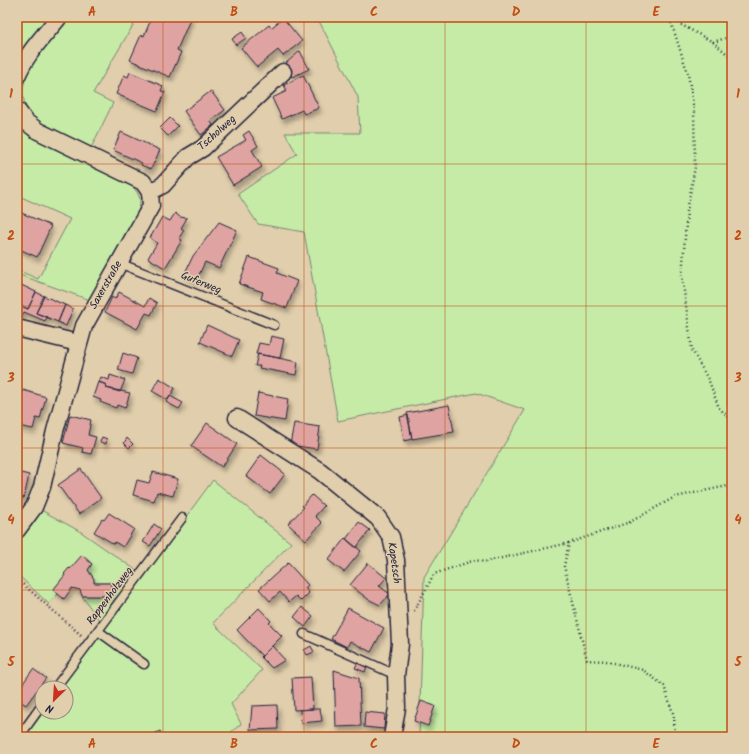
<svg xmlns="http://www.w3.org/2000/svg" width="749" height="754" font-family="Kalam,sans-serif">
	<defs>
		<filter id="shadow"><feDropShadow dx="2.5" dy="4.5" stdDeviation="2" flood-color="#0004"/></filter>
	</defs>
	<rect width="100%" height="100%" fill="#e1ceac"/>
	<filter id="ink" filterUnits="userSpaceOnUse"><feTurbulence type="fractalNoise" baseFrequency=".025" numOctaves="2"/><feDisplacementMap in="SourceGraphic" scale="8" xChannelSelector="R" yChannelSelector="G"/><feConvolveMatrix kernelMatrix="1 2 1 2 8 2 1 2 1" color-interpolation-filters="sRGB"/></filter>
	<g filter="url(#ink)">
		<path fill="#c6eba6" stroke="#748670" d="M17 17H54L17 63Z
			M67 17H138L93 93 113 103 90 150C75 142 51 134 38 123 0 89 44 46 67 17Z
			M317 17H732V737H419L424 577 525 410 476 393 338 421 304 232 258 224 238 194 297 154 285 133H360L358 97Z
			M17 124 29 136 132 186C140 195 142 200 138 212L90 300 17 274V270L38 279 70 219 17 195Z
			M213 480 291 543 213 623 262 670 231 704 241 724 225 737H24L43 712H66V688H60Z
			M41 510 81 532 137 571 99 620 82 596H111V583H94V579L88 570 92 564 82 556 53 590 58 594 49 604 17 574V540C28 532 35 522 41 510Z"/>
		<path fill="#dfa4a1" stroke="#22223b" filter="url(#shadow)" d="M152 17H191L177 50 181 52 170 77 130 60 141 35 144 36Z
			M283 18 302 41 283 56 278 50 257 67 241 48 269 25 271 28Z
			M242 32 246 38 236 45 232 39Z
			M300 51 309 69 292 77 286 63Z
			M130 72 163 86 161 91 165 92 157 111 116 94 124 75 128 77Z
			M303 75 319 108 304 114 302 110 282 119 272 98 287 91 284 85Z
			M211 91 225 110 210 121 213 125 201 135 184 111Z
			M170 118 178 126 168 136 160 128Z
			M249 131 258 146 252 150 262 167 233 185 216 157 246 140 243 135Z
			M121 132 160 150 151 169 141 165 142 163 113 150Z
			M17 211 51 226 37 257 17 248Z
			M175 213 180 217 187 218 181 228 184 230 179 238 182 240 165 268 148 258 157 243 150 238 162 217 170 221Z
			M219 222 237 230 219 268 205 262 196 281 184 275 193 256Z
			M249 257 279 268 277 273 297 281 287 308 261 299 263 292 239 284Z
			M17 283 36 292 28 309 17 304Z
			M36 292 44 296 36 313 47 317 45 321 24 312 21 319 17 317V304L28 309Z
			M119 292 145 306 149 298 157 303 151 315 146 313 137 329 105 312 112 297 115 299Z
			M44 296 65 305 58 322 36 313Z
			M65 305 73 309 66 326 58 322Z
			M207 325 239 340 232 356 200 342Z
			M271 336 284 339 280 358 256 354 259 343 269 345Z
			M123 353 137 358 132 374 118 370Z
			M258 354 298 362 296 375 259 368 260 366H255Z
			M110 375 125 380 120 392 106 388 107 385 99 382 101 377 109 380Z
			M159 378 175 388 168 400 152 391Z
			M98 382 107 385 106 388 130 393 125 408 117 405 116 408 100 402 101 400 93 397Z
			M23 390 46 397 40 419 36 418 33 429 18 426 22 414 17 412V411Z
			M258 393 288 399 285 421 254 416Z
			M170 396 183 403 179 409 166 402Z
			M449 405 454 432 412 439 407 413Z
			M70 415 91 420 88 435 96 437 91 454 82 452 83 448 63 443Z
			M408 415 412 439 404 441 400 417Z
			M207 423 237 444 222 467 191 446Z
			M294 423 320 427 317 449 290 445Z
			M102 437 107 439 106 444 100 442Z
			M127 438 133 444 129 448 124 443Z
			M261 455 285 474 270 494 246 476Z
			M81 469 101 498 79 514 58 485Z
			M17 472 29 475 24 498 18 497 17 501Z
			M153 472 178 479 173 496 157 492 154 501 133 495 137 480 149 483Z
			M312 495 324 506 315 516 322 523 306 540 288 524 304 507 302 506Z
			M109 513 134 529 123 547 115 542 114 544 94 532 102 519 104 520Z
			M359 522 370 530 356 548 346 539Z
			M154 524 161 529 150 546 143 542Z
			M345 538 361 551 344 572 328 560Z
			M82 555 92 564 88 570 94 579V583H111V596H82L80 590 72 588 64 599 53 590 65 575 64 574 69 568 70 569Z
			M288 563 308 585 305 588 309 593 301 601 296 596 289 602 280 592 270 601 259 589Z
			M368 563 386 578 379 586 390 594 380 605 368 599 350 585Z
			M302 607 313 616 305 627 294 617Z
			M259 608 271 621 269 623 282 636 262 656 237 630Z
			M348 608 384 628 371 652 350 641 347 647 331 639Z
			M272 646 285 660 272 668 261 657Z
			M311 646 314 652 307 655 304 650Z
			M358 662 367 666 365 672 355 668Z
			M33 669 46 678 26 705 17 699V692Z
			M334 670 359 678 361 726 336 727Z
			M311 677 313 709 294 710 292 678Z
			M421 701 435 706 428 726 414 721Z
			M277 705 278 729 250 730 252 706Z
			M313 709H320L322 721 301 723 300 710Z
			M365 712 385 714 384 729 364 727Z
			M160 731 163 737H152V735Z"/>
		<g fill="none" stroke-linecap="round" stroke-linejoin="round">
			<g stroke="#22223b" stroke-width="11">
				<path id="service" d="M119 263 274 325
					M98 631 144 664
					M304 634 396 675
					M55 688 182 518
					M19 737 42 705"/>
			</g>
			<g stroke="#22223b" stroke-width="19">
				<path id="minor" d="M17 76C26 54 44 36 59 17
					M17 110 26 122 38 131 143 182 150 192 151 206 84 326 55 431 42 487 34 507 17 530
					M150 192 163 185 188 157 203 148 283 72
					M17 328 78 343
					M237 418 320 471 378 518 391 537 396 560 400 644 396 675 397 708 392 737"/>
			</g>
			<path stroke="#22223b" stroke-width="2.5" stroke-dasharray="1 3" stroke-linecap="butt" d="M667 17 713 42 732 58
				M670 19 688 74 694 110 695 167 687 211 682 276 692 350 709 381 719 408 732 420
				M713 42 732 36
				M17 579 81 635
				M414 611 434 574 475 560 484 562 569 543
				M675 737 674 716 664 686 643 670 606 661 587 660 564 566 569 543 630 522 675 497 732 485"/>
			<use href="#service" stroke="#e1ceac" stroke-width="8"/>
			<use href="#minor" stroke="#e1ceac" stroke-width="16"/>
		</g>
	</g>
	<path fill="none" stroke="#c04e15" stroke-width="1" stroke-opacity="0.55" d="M163 17V737M304 17V737M445 17V737M586 17V737M17 164H732M17 306H732M17 448H732M17 590H732"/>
	<g text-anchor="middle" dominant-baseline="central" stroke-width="3" stroke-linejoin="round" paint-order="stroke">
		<g font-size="11" fill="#22223b" stroke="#e1ceac">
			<text transform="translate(217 133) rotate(-42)">Tscholweg</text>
			<text transform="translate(201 283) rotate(22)">Guferweg</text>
			<text transform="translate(106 285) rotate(-60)">Saxerstraße</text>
			<text transform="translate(394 563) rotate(82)">Kapetsch</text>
			<text transform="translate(110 596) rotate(-53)">Rappenholzweg</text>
		</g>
	</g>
	<rect width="749" height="754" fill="none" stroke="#e1ceac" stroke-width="44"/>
	<g transform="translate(54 700) rotate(205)"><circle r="19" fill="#e1ceac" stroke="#95897f"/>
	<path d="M0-3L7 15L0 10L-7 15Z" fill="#c8321e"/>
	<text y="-6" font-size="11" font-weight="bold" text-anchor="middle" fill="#22223b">N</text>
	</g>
	<rect x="22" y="22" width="705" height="710" fill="none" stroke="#c04e15" stroke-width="1.5"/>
	<g font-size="13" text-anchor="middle" font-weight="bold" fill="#c04e15">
		<text x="92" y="16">A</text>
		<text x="234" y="16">B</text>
		<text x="374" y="16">C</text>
		<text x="516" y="16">D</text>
		<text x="656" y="16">E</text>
		<text x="11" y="98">1</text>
		<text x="738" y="98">1</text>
		<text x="11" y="240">2</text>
		<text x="738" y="240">2</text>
		<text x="11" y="382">3</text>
		<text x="738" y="382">3</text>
		<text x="11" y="524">4</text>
		<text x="738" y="524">4</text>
		<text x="11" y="666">5</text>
		<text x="738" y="666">5</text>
		<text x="92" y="748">A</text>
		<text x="234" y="748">B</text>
		<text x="374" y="748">C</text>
		<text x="516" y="748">D</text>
		<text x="656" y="748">E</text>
	</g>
</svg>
